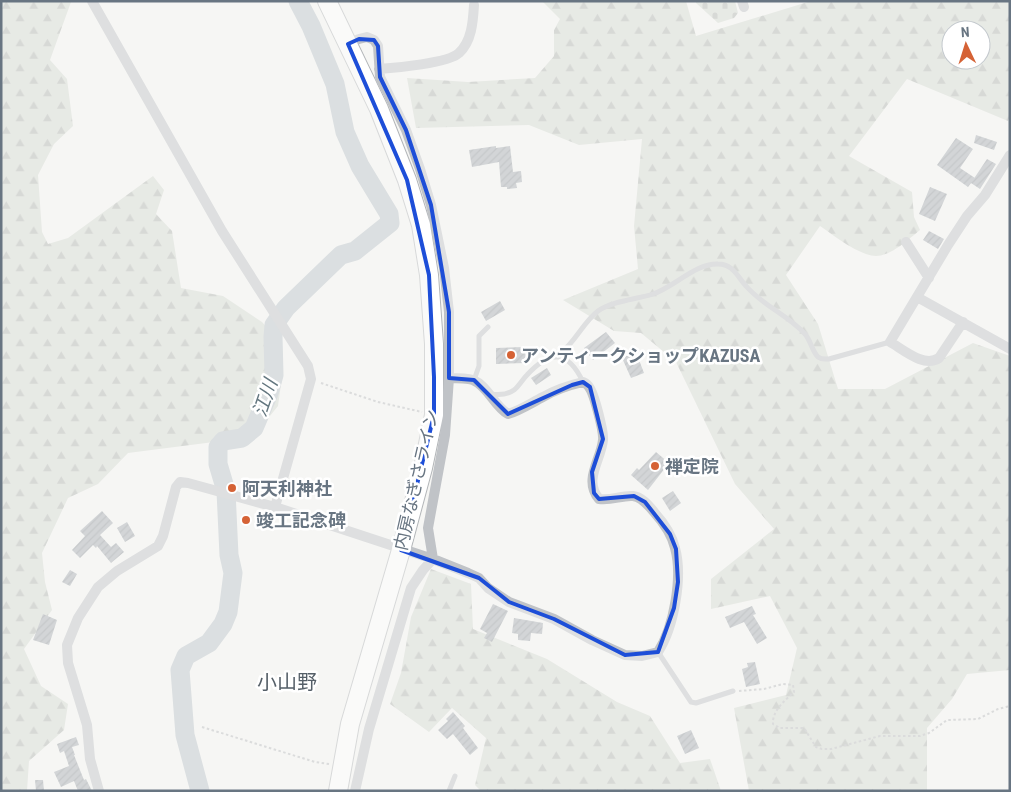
<svg xmlns="http://www.w3.org/2000/svg" width="1011" height="792" font-family="'Roboto Condensed','Noto Sans JP',sans-serif">
	<defs>
		<pattern id="forest-firs" width="22" height="20" patternUnits="userSpaceOnUse" patternTransform="scale(1.25)"><rect width="22" height="20" fill="#d6dbd3"/><path d="M5 1l3.5 6h-7zM16 11l3.5 6h-7z" fill="#b1b6b1"/></pattern>
		<pattern id="cemetery-stones" width="16" height="16" patternUnits="userSpaceOnUse" patternTransform="scale(1.25)"><rect width="16" height="16" fill="#d6dbd3"/><path d="M2 7V4a2 2 0 0 1 4 0v3zM10 15v-3a2 2 0 0 1 4 0v3z" fill="#b1b6b1"/></pattern>
		<pattern id="building-hatch" width="6" height="6" patternUnits="userSpaceOnUse" patternTransform="scale(1.25)"><rect width="6" height="6" fill="#a8aeb4"/><path d="M-1 1l2-2M0 6l6-6M5 7l2-2" fill="none" stroke="#8d9298"/></pattern>
	</defs>
	<rect width="100%" height="100%" fill="#f6f6f4"/>
	<path fill="url(#forest-firs)" fill-rule="evenodd" d="M1 1 71 2 50 60 67 79 73 126 54 144 38 175 42 232 48 244 68 238 153 176 164 190 156 214 172 231 181 288 223 296 262 322 282 344 283 370 278 406 253 437 128 453 98 484 68 498 42 553 45 582 52 610 24 649 41 686 68 704 64 730 29 761 27 791H1Z
		M540 1H686L696 36 811 1H1010V116L1008 121 907 79 849 156 912 192 914 217 920 230C909 239 891 256 876 256 860 256 833 235 820 226L786 275 818 324 838 389H885L973 343 1010 356V670L967 674 952 699 927 728V790L929 791H749L734 708 786 695 797 648 770 596 711 609V579L774 529 735 484 676 362 641 333 614 331 563 300 638 269 634 226 642 139 579 145 529 125 416 128 407 78 468 82 535 78 554 56V30L560 19 543 2ZM951 30H981V60H951Z
		M431 569 471 584 473 629 547 659 617 702 650 716 680 763 710 759 721 791H481L475 785 486 738 452 708 429 732 390 704 401 673 411 617Z"/>
	<path fill="url(#cemetery-stones)" d="M696 1H735L738 13 734 18 718 23 696 3Z"/>
	<g fill="none" stroke-linecap="round" stroke-linejoin="round">
		<path stroke="#bac3c9" stroke-width="19" d="M200 791 185 735 180 670 186 656 209 643 223 624 228 612 233 573 229 555 226 491 218 464V447L223 441 242 438 254 428 269 393 274 375 273 337 274 325 286 308 341 255 355 251 390 223 389 214 360 166 345 132 335 84 311 26 298 1"/>
	</g>
	<path fill="url(#building-hatch)" d="M976 135 997 142 994 150 974 143Z
		M956 138 973 149 960 168 975 178 968 187 937 165Z
		M496 146V148L510 146 513 172 521 171 522 182 516 183 517 188 507 189V187H501L499 162 472 167 469 150Z
		M987 159 996 164 980 189 971 183Z
		M930 187 947 194 935 221 919 214Z
		M929 231 944 239 938 249 923 240Z
		M500 301 505 310 486 321 481 312Z
		M606 332 615 343 593 360 584 348Z
		M525 347 526 363 496 364V348Z
		M636 352 644 373 631 378 622 358Z
		M547 368 551 375 536 385 531 378Z
		M656 452 669 463 648 490 631 475 637 468 639 470Z
		M673 491 681 503 670 511 662 498Z
		M102 511 113 523 100 535 111 547 116 543 124 552 111 563 97 546 96 548 93 545 80 558 72 550 85 536 80 531Z
		M127 522 135 536 125 542 117 528Z
		M70 570 77 574 70 586 62 582Z
		M493 604 508 611 492 642 484 638 487 633 480 629Z
		M752 606 756 614 753 615 767 638 757 644 744 622 730 628 725 617Z
		M43 614 57 620 49 645 33 640Z
		M514 618 543 623 542 634 531 633 530 641 518 640V634L512 633Z
		M755 662 760 684 746 687 742 669 748 667 747 663Z
		M453 712 465 726 463 728 478 748 470 755 453 734 447 739 438 730 448 721 446 719Z
		M691 730 699 748 685 754 677 736Z
		M76 737 79 745 72 747 75 755H74L84 780 86 779 92 791H78L74 781 61 787 54 772 69 766 64 751 60 753 57 744Z
		M35 780H43L44 791H36Z"/>
	<g fill="none" stroke-linecap="round" stroke-linejoin="round">
		<g stroke="#b3b6b9" stroke-width="20">
			<path id="highway" d="M327 1 379 109 407 180 421 225 429 275 434 344V415L423 468 401 550 350 724 338 791"/>
		</g>
		<path stroke="#babcbf" stroke-width="2" stroke-dasharray="2.5 2.5" stroke-linecap="butt" d="M321 383 378 402 422 412
			M739 691 764 689 783 684 793 685 794 692C785 700 772 711 773 724L780 728H804L816 747 822 749H831L880 736H920L929 733 947 720 978 719 998 709 1010 706
			M202 727 315 762 329 764"/>
		<path stroke="#c0c3c7" stroke-width="5" d="M554 356C574 347 581 324 598 311 611 301 638 299 653 294 674 287 696 263 718 264 733 264 737 276 746 286 763 306 788 315 805 334 811 341 812 351 818 357 822 360 825 359 829 359L890 342
			M474 380 479 366V336L488 327
			M491 394C498 395 507 395 514 390 519 386 522 380 527 375 550 350 568 350 583 382
			M658 652 691 702 696 703 733 691
			M449 791 455 776"/>
		<path stroke="#c0c3c7" stroke-width="10" d="M92 1 222 231 308 366 311 379 275 507
			M742 1 744 7
			M348 44 359 39 367 37 374 40 378 46 380 77 406 130 420 169 431 205 444 268 449 312V378L445 435 428 528 433 559 423 570 411 588 369 729 355 791
			M379 69C395 68 449 63 459 53 472 41 473 21 474 5
			M906 242 929 278
			M917 297 1010 349
			M963 322 939 358C924 368 904 350 890 342L948 245 967 216 985 195 1010 155
			M99 791 90 759 87 725 68 663 67 645 78 618 98 587 117 571 158 546 163 536 176 487 180 482 188 483 275 507 433 559 468 573 479 578 488 588 509 602 554 619 592 640 625 655 642 656 658 652C674 627 683 577 675 548 672 535 663 522 654 512 649 506 642 497 633 496 622 495 611 501 599 499 583 480 601 460 603 440 604 432 594 393 589 387 588 385 585 383 583 382 570 385 555 390 543 397 531 403 521 410 508 414 494 406 488 386 473 380 466 378 456 378 449 378"/>
		<use href="#highway" stroke="#fff" stroke-width="18"/>
	</g>
	<path d="M0 0H1011V792H0ZM359 39 374 40 378 46 380 77 406 130 431 205 449 312V378L474 380 508 414 572 385 583 382 590 387 603 439 592 472 594 493 599 499 634 496 645 502 670 534 676 549 678 582 674 608 658 652 625 655 554 619 509 602 479 578 401 550 434 415V377L429 275 407 180 348 44Z" fill="#f6f6f4" fill-opacity=".55" fill-rule="evenodd"/>
	<path fill="none" stroke="#1d4ed8" stroke-width="4" stroke-linejoin="round" d="M359 39 374 40 378 46 380 77 406 130 431 205 449 312V378L474 380 508 414 572 385 583 382 590 387 603 439 592 472 594 493 599 499 634 496 645 502 670 534 676 549 678 582 674 608 658 652 625 655 554 619 509 602 479 578 401 550 434 415V377L429 275 407 180 348 44Z"/>
	<g fill="#d56235" stroke="#fff" stroke-width="2">
		<circle cx="511" cy="355" r="5"/>
		<circle cx="655" cy="466" r="5"/>
		<circle cx="232" cy="488" r="5"/>
		<circle cx="246" cy="520" r="5"/>
	</g>
	<g text-anchor="middle" dominant-baseline="central" stroke-width="5" stroke-linejoin="round" paint-order="stroke">
		<g font-size="18" font-weight="bold" fill="#687582" stroke="#fff" text-anchor="start">
			<text x="521" y="355">アンティークショップKAZUSA</text>
			<text x="665" y="466">禅定院</text>
			<text x="242" y="488">阿天利神社</text>
			<text x="256" y="520">竣工記念碑</text>
		</g>
		<g font-size="18" fill="#687582" stroke="#fff">
			<text transform="translate(416 480) rotate(-77)">内房なぎさライン</text>
		</g>
		<g font-size="19" font-style="italic" fill="#63767f" stroke="#fff">
			<text transform="translate(265 398) rotate(-71)">江川</text>
		</g>
		<g font-size="20" fill="#555f68" stroke="#fff">
			<text x="287" y="682">小山野</text>
		</g>
	</g>
	<rect width="1011" height="792" fill="none" stroke="#687582" stroke-width="5"/>
	<g transform="translate(966 45) rotate(356)"><circle r="24" fill="#ffffff" stroke="#c3c8cd"/>
	<path d="M0-4L9 19L0 12L-9 19Z" fill="#d56235"/>
	<text y="-8" font-size="14" font-weight="bold" text-anchor="middle" fill="#687582">N</text>
	</g>
</svg>
